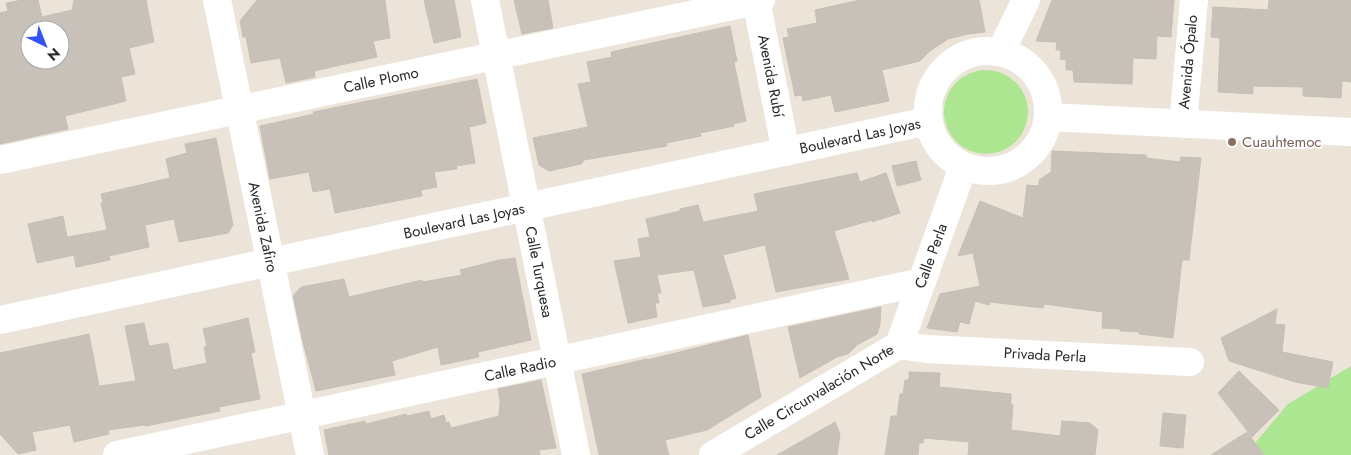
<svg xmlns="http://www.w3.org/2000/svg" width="1351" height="455" font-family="Jost,sans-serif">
	<rect width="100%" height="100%" fill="#ece4d9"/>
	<path fill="#ace691" d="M944 112a42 42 0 1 1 84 0a42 42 0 1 1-84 0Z
		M1351 366V455H1245L1288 404Z"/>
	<path fill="#c7c1b9" stroke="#c7c0b2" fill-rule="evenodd" d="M22 0H38L42 17 72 10 74 0H146L154 42 129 48 135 74 121 77 126 101 65 116 68 129 0 144V13L8 11 6 3ZM30 30H60V60H30Z
		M257 0H385L390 38 373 41 377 57 314 71 315 77 286 83 280 58 251 63 246 37H243L240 21Z
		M424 0H454L461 37 434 43Z
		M514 0H548L553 28 522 34Z
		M860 0H979L985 32 968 34 948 39 930 51 920 61 882 70 889 101 835 112 831 95 803 101 802 95 795 96 783 38 789 37 787 29 817 23 815 10Z
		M1052 0H1174L1171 37 1157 36 1156 59 1133 58 1132 84 1074 82 1073 70H1066V60L1060 59 1061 50H1056L1057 42 1036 41Z
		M1269 0H1351V82L1342 81 1341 98 1303 96V87L1253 86V94L1218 92 1220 38 1211 37 1213 7 1268 10Z
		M730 26 737 61 734 62 746 121 733 124 734 126 700 133 701 136 666 143 667 146 584 160 581 164 549 171 539 165 533 138 588 127 578 84 591 82 587 62 612 57 611 52Z
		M477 79 486 123 469 127 475 163 456 166 457 169 434 172 437 187 421 190 422 196 335 213 330 189 313 192 309 172 270 179 260 126 314 114 313 112Z
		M216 138 233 225 228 233 179 242 174 219 145 225 149 247 109 256 110 260 76 267 74 255 37 263 28 224 63 216 67 237 107 230 101 203 103 202 101 194 170 178 166 159 187 153 185 144Z
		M1052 151 1146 155V158L1180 162 1181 157 1201 158 1189 260H1182L1173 338 1139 334 1140 332 1120 331V329L1102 328 1103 312 1044 304 1043 308 990 302 989 305 975 301 969 324 960 322 957 332 927 328 940 294 980 286 973 253 958 256 980 201 1023 218 1027 185 1039 186V180L1051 172Z
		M916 161 921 180 897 186 892 166Z
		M857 173 860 182 886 173 900 213 872 222V220L834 231 849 279 776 292 765 245 723 255 736 298 730 300V302L703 307 694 270 657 275 661 293H657L659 303H655L657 317 628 323 614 261 641 257 638 239 650 237 646 219 680 211V209L698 205 703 222 758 211 754 194Z
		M515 258 531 340 478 352 479 357 441 365 438 347 392 361 395 375 316 391 303 342 293 296 301 287 344 279 349 297 422 280 423 282 462 275 460 270 499 260Z
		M881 307 880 324 877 334 857 345 848 354 837 357 800 378 788 327Z
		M1277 309 1275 324 1285 325 1282 352 1333 362 1328 388 1295 382 1229 361 1221 338Z
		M248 318 255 352 251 353 260 399 219 407 220 411 146 426 145 425 108 430 109 434 74 442 70 425 32 432 36 450 18 454 0 434V353L89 334 99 386 136 381 125 326 144 323 149 346 168 343 173 370 207 363 204 347 207 346 203 329Z
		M748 335 761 397 707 430 665 440 669 455H599L582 374 647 359V360Z
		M1239 371 1279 410 1252 437 1218 393Z
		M909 372 940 373 939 387 1011 394V405H1013L1011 430 1060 436 1062 421 1090 423 1098 430 1095 455H968L969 442 924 438 923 443H919L918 455H885L891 416H897L900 394H903L905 380H909Z
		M541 380 556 448 539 450 540 455H329L324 430 365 421 366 424 406 414 407 416 429 411 431 419 444 415 446 423 449 422 451 428 499 416 500 401 498 389Z
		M1163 413 1186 415 1183 448 1160 446Z
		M835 422 840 434 837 455H777Z
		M1247 432 1264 455H1211Z"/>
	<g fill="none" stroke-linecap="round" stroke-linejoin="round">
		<path stroke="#fff" stroke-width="28" d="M217 0 310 455
			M485 0 576 455
			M756 0 786 152
			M928 111a60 60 0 1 1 120 0a60 60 0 1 1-120 0Z
			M1001 51 1026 0
			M1049 117 1351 132
			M1183 124 1194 0
			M0 160 761 0
			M0 320 928 121
			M899 345 926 349 1190 362
			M899 345 963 167
			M117 455 922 282
			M713 455 899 345"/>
	</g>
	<circle fill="#8d6e63" stroke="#fff" stroke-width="2" cx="1232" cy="142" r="5"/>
	<g text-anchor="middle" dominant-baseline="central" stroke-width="4" stroke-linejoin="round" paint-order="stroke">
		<g font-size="15" fill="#282828" stroke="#fff">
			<text transform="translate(1188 62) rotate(-85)">Avenida Ópalo</text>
			<text transform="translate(771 76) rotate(79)">Avenida Rubí</text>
			<text transform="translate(381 80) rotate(-12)">Calle Plomo</text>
			<text transform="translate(860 136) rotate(-12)">Boulevard Las Joyas</text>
			<text transform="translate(464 221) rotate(-12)">Boulevard Las Joyas</text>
			<text transform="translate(263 227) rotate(78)">Avenida Zafiro</text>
			<text transform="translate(931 256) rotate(-70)">Calle Perla</text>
			<text transform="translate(539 272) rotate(79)">Calle Turquesa</text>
			<text transform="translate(1045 355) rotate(3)">Privada Perla</text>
			<text transform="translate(520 369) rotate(-12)">Calle Radio</text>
			<text transform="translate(819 392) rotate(-31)">Calle Circunvalación Norte</text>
		</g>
		<g font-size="15" fill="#785e54" stroke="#fff" text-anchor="start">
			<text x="1242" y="142">Cuauhtemoc</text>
		</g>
	</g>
	<g transform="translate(45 45) rotate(137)"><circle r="24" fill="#ffffff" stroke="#a9a9a9"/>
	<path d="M0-4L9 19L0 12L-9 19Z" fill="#3254ff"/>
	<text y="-8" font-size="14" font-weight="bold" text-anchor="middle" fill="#282828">N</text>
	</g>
</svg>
